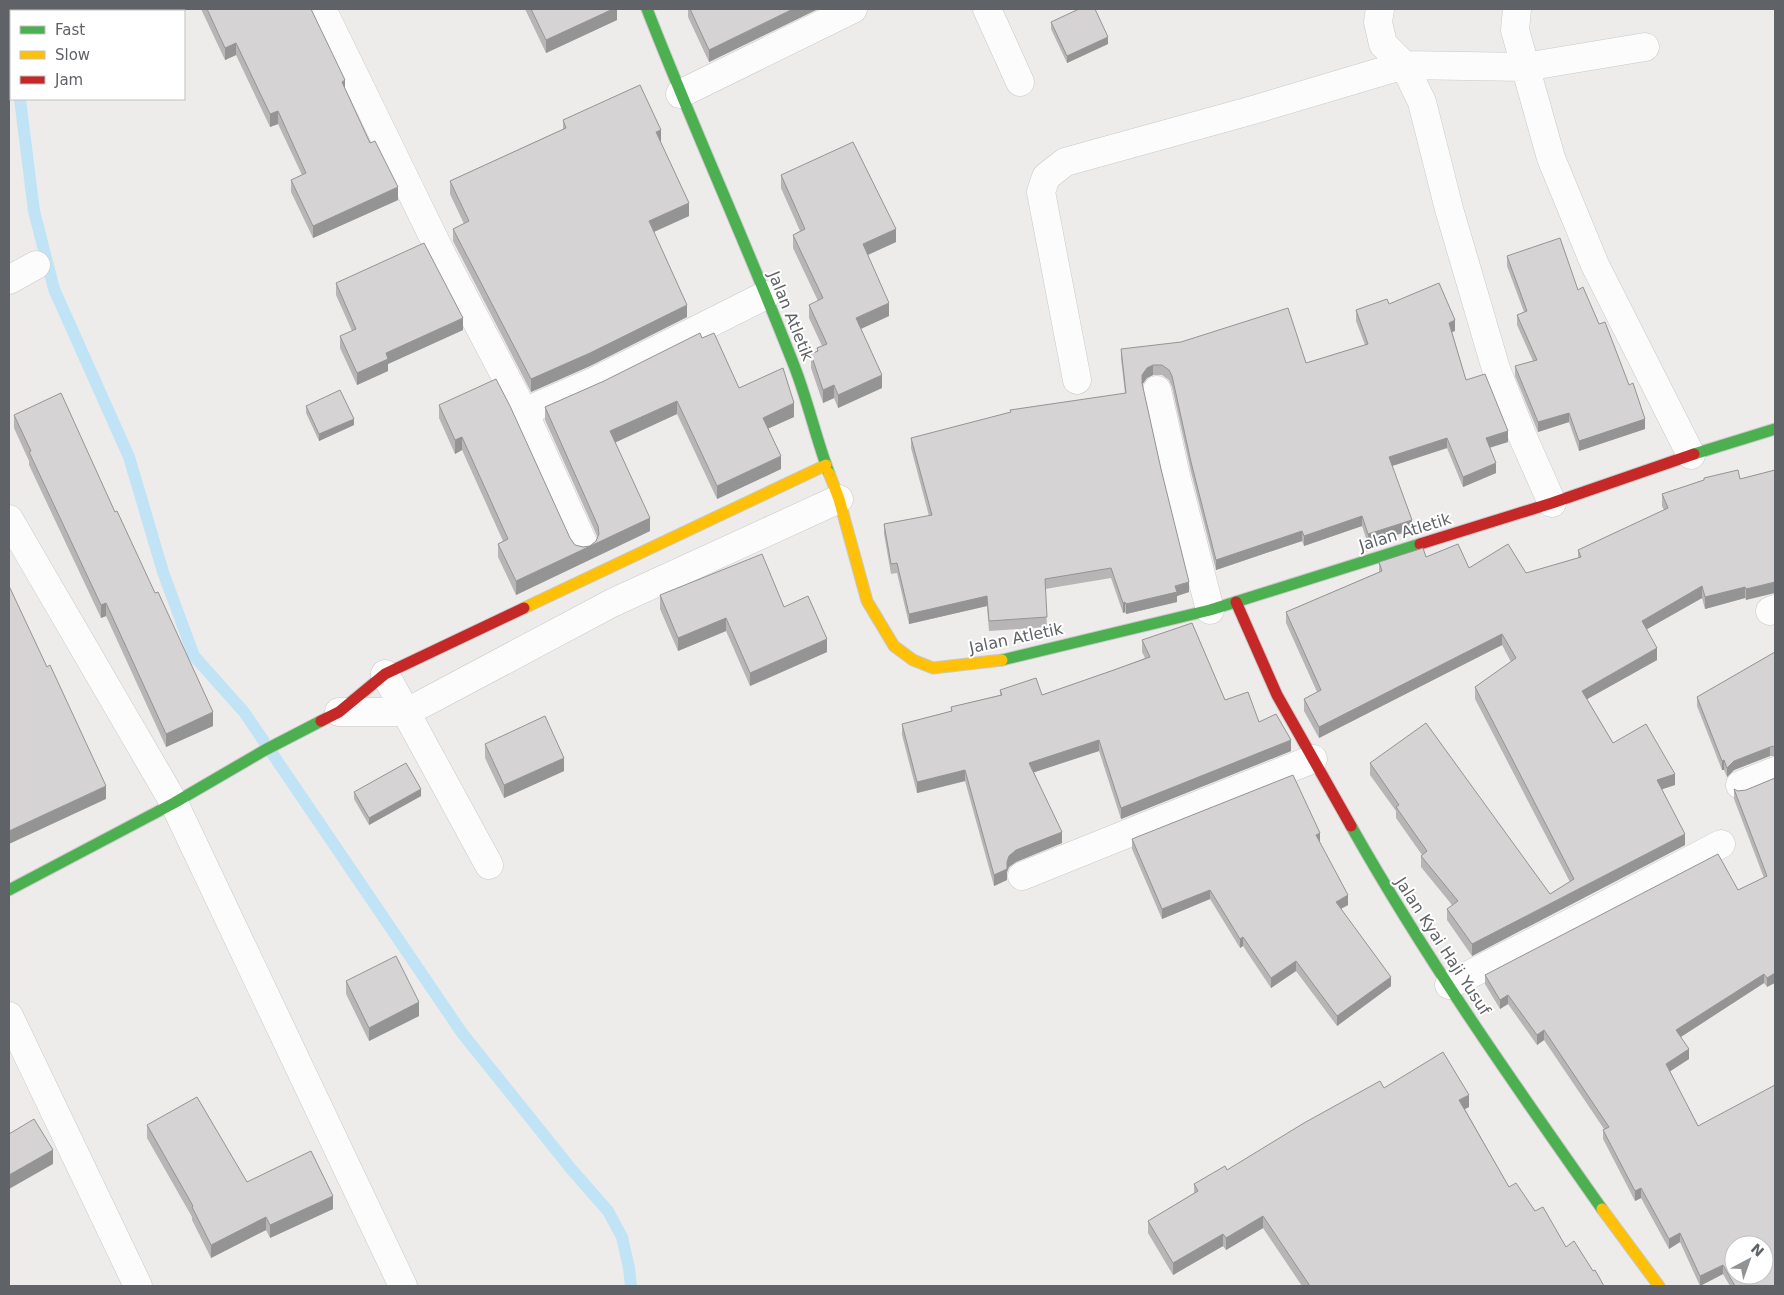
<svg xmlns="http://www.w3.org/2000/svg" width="1784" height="1295" font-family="'DejaVu Sans',sans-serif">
	<rect width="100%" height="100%" fill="#eeecea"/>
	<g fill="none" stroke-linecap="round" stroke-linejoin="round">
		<path stroke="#c0e4f6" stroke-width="12" d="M9 57 11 63
			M20 99 34 211 54 289 129 457 163 572 194 656 244 712 462 1033 572 1170 608 1211 622 1237 629 1268 631 1286"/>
		<g stroke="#c8c9c9" stroke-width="29">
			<path id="street" d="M322 9 443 257 524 412 584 545
				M987 9 1020 82
				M1380 9 1378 22 1383 44 1404 65 1422 102 1449 209 1496 369 1522 435 1552 503
				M1517 9 1515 30 1551 158 1595 265 1691 455
				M680 94 853 9
				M9 280 36 265
				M1077 380 1041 192 1046 177 1065 162 1253 110 1404 65 1525 67 1645 47
				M1157 390 1176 476 1210 610
				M524 412 597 380 766 295
				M9 519 174 803 403 1286
				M1770 611 1775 609
				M385 674 489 865
				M339 712H407L612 603 839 499
				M1740 785 1775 771
				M1022 876 1313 759
				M1449 985 1594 911 1721 844
				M9 1016 138 1286"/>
		</g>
		<g stroke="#c8c9c9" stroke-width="13">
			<path id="fast" d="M647 9C694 130 748 247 795 368 808 402 816 438 829 473
				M1694 454 1775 429
				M1002 660 1210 610 1420 544
				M1351 826C1426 959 1514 1084 1602 1209
				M9 890 174 803 265 750 321 721"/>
		</g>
		<g stroke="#c8c9c9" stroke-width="13">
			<path id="slow" d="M829 473 839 499 867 601 894 646 913 660 933 668 1002 660
				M524 608 826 465
				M1602 1209 1659 1286"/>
		</g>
		<g stroke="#c8c9c9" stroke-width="13">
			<path id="jam" d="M1420 544 1552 503 1694 454
				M1236 602 1277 695 1351 826
				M321 721 339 712 385 674 524 608"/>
		</g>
		<use href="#street" stroke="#fcfcfc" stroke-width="28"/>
		<use href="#fast" stroke="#4caf50" stroke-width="11"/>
		<use href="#slow" stroke="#ffc107" stroke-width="11"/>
		<use href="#jam" stroke="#c62828" stroke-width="11"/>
	</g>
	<path fill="#b7b5b5" d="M201 9H311L345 90 398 200 313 238 291 192V180L302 175 278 124 270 127 236 55 225 60Z
		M525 9H617V20L546 53Z
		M688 9H818L709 62 688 17Z
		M1051 22 1108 44 1067 63 1051 29Z
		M563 120 661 143 689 216 654 232 687 317 590 366 531 392 453 241V229L464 224 450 194V181L563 129Z
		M781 175 896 242 868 255 889 316 861 329 882 388 838 408 834 398 823 403 811 368V354L817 352V348L822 346 809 318V305L818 301 793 248V235L800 231 781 188Z
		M1507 256 1578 290 1645 429 1579 451 1569 422 1538 432 1515 376V366L1533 361 1517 325V315L1524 312 1507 266Z
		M336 283 463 330 388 364V371L357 385 340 348V336L352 331 336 295Z
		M1389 304 1455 331 1452 332 1466 380 1508 442 1489 447 1496 473 1463 487 1447 448 1392 466 1412 530 1368 544 1362 526 1304 546 1302 541 1216 570 1191 472 1172 387 1169 380 1162 375H1153L1147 378 1142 385 1161 469 1189 592 1177 596V602L1126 614 1125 612 1123 613 1111 578 1045 589 1047 627 989 631 987 606 909 624 897 573 891 574 884 534V524L929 516 911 448V438L1125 393 1121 359V349L1306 363 1365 345 1356 321V310Z
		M702 338 739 388 794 417 768 428 781 469 717 499 677 414 615 442 650 531 516 595 498 557V544L503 541 462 450 455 454 439 418V405L575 545 583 547 590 546 596 541 598 538 545 420V407Z
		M306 406 354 425 319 441 306 413Z
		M14 415 213 726 166 747 106 616 101 618 29 465V461L14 428Z
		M1775 470 1746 600 1745 598 1705 609 1702 598 1647 629 1657 660 1587 699 1613 743 1675 785 1662 789 1685 845 1472 956 1447 920V909L1452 905 1421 867V856L1422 855 1396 818V811L1370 775V763L1550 894 1570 882 1475 699V687L1511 662 1502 645 1319 738 1304 711V699L1317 692 1286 623V612L1379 572V562L1426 557 1469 568 1526 573 1578 558V550L1664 510 1662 506V494L1704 480V478L1740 479Z
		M660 595 784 607 827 652 750 686 726 631 678 651 660 609Z
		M1142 640 1225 700 1259 722 1291 751 1121 819 1099 751 1034 772 1062 843 1016 862 1009 867 1007 872V880L994 886 965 781 917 793 902 735V724L951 711V707L1000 695V690L1042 695 1111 671 1145 658 1142 652Z
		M1775 652V756H1770L1734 770 1727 777 1724 770H1722L1697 706V697Z
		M485 744 564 771 504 798 485 758Z
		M1775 778 1767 987 1764 983 1681 1037 1689 1059 1670 1071 1775 1286H1730L1723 1274 1700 1286 1680 1242 1669 1249 1641 1198 1635 1201 1603 1139V1130L1604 1129 1544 1040 1537 1045 1508 1004 1500 1009 1485 984V975L1738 890 1764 878 1734 799V789L1738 791 1746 790Z
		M354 792 421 796 369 825 354 799Z
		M1132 839 1320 843 1348 905 1341 909 1391 986 1337 1026 1296 971 1271 988 1243 946 1240 948 1210 899 1162 919 1132 849Z
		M346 981 419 1016 369 1041 346 994Z
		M1384 1088 1469 1107 1465 1109 1509 1187 1535 1211 1566 1247 1593 1271 1604 1286H1302L1263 1228 1226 1250 1223 1246 1173 1275 1148 1233V1221L1194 1193V1184L1227 1170Z
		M147 1125 247 1182 333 1209 270 1238 266 1230 211 1258 192 1220V1217L147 1138Z"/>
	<path fill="#959494" d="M613 9H617V20L546 53V40Z
		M793 9H818L709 62V50Z
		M1108 37V44L1067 63V56Z
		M236 43V55L225 60V48Z
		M345 80V93L342 82Z
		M278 111V124L270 127V114Z
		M661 130V143L656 132Z
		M398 187V200L313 238V226Z
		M689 203V216L649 234V221Z
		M896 229V242L863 257V244Z
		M9 244H10V255L9 256Z
		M889 303V316L856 331V318Z
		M687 305V317L590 366 531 392V379Z
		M463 318V330L388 364V371L357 385V373L386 353Z
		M1455 320V331L1449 333V323Z
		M1153 365V375L1147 378 1142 385V393V375L1147 368Z
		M882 375V388L838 408V395Z
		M834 385V398L823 403V390Z
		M677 401V414L610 445V431Z
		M794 403V417L763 431V418Z
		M1569 413V422L1538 432V422Z
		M354 419V425L319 441V434Z
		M1645 419V429L1579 451V441Z
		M1508 431V442L1486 449V438Z
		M462 437V450L455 454V440Z
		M1447 438V448L1389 467V457Z
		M781 456V469L717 499V486Z
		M1496 463V473L1463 487V477Z
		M1362 516V526L1304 546V536Z
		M650 518V531L516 595V581Z
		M1412 520V530L1368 544V534Z
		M1302 531V541L1216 570V560Z
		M1189 582V592L1177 596V602L1126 614V604Z
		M1775 582V593L1746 600V589Z
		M1702 586V598L1642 632V621Z
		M1745 587V598L1705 609V597Z
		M987 596V606L909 624V614Z
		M1125 602V612L1123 613V603Z
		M106 603V616L101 618V605Z
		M726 618V631L678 651V638Z
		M1502 634V645L1319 738V727Z
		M827 639V652L750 686V673Z
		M1657 648V660L1582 702V691Z
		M213 712V726L166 747V734Z
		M1099 740V751L1029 774V763Z
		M1291 740V751L1121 819V808Z
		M1770 747V756L1734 770 1727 777V768L1734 761Z
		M564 758V771L504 798V785Z
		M1724 760V770H1722V761Z
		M965 770V781L917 793V782Z
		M1675 774V785L1657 791V780Z
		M106 786V799L9 844V831Z
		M421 789V796L369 825V818Z
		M1062 832V843L1016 862 1009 867 1007 872V880L994 886V875L1007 862 1009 856 1016 850Z
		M1320 833V843L1316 845V835Z
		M1685 834V845L1472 956V944Z
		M1210 890V899L1162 919V909Z
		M1348 895V905L1336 911V902Z
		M1243 937V946L1240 948V939Z
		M1296 961V971L1271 988V978Z
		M1775 973V983L1767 987V978Z
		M1764 974V983L1676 1040V1030Z
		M1391 977V986L1337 1026V1016Z
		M1508 995V1004L1500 1009V1000Z
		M419 1002V1016L369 1041V1028Z
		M1544 1030V1040L1537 1045V1035Z
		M1689 1049V1059L1666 1074V1064Z
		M1469 1095V1107L1459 1112V1100Z
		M53 1150V1164L9 1189V1175Z
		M1641 1188V1198L1635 1201V1191Z
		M333 1196V1209L270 1238V1225Z
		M1263 1216V1228L1226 1250V1238Z
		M266 1217V1230L211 1258V1245Z
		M1680 1233V1242L1669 1249V1239Z
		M1223 1234V1246L1173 1275V1263Z
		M1723 1265V1274L1700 1286V1276Z"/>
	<path fill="#d5d3d3" stroke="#959494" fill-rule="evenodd" d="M207 9H311L345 80 342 82 370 143 375 141 398 187 313 226 291 180 306 173 278 111 270 114 236 43 225 48Z
		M531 9H613L546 40Z
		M690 9H793L709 50Z
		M1079 9H1095L1108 37 1067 56 1051 22Z
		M640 85 661 130 656 132 689 203 649 221 687 305 590 353 531 379 453 229 469 221 450 181 566 128 563 120Z
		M853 142 896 229 863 244 889 303 856 318 882 375 838 395 834 385 823 390 811 354 818 351 817 348 827 344 809 305 823 298 793 235 805 229 781 175Z
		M1560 238 1578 290 1583 287 1599 324 1605 322 1629 385 1633 383 1645 419 1579 441 1569 413 1538 422 1515 366 1537 360 1517 315 1527 311 1507 256Z
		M424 243 463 318 386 353 388 359 357 373 340 336 356 329 336 283Z
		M1439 283 1455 320 1449 323 1466 380 1485 374 1508 431 1486 438 1496 463 1463 477 1447 438 1389 457 1412 520 1368 534 1362 516 1304 536 1302 531 1216 560 1191 462 1172 376 1169 370 1162 365H1153L1147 368 1142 375V383L1161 469 1189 582 1175 586 1177 592 1126 604 1125 602 1123 603 1111 568 1045 579 1047 617 989 621 987 596 909 614 897 563 891 564 884 524 932 515 911 438 1011 412 1010 410 1126 393 1121 349 1181 342 1288 308 1306 363 1368 344 1356 310 1387 299 1389 304Z
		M700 333 702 338 714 333 739 388 783 368 794 403 763 418 781 456 717 486 677 401 610 431 650 518 516 581 498 544 508 539 462 437 455 440 439 405 496 379 510 406 570 538 575 545 583 547 590 546 596 541 599 534 598 526 545 407 604 381Z
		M340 390 354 419 319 434 306 406Z
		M61 393 115 512 117 511 155 593 158 592 213 712 166 734 106 603 101 605 29 452 31 451 14 415Z
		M1738 470 1740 479 1775 470V582L1746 589 1745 587 1705 597 1702 586 1642 621 1657 648 1582 691 1613 743 1646 724 1675 774 1657 780 1685 834 1472 944 1447 909 1458 901 1421 856 1427 851 1396 807 1399 805 1370 763 1426 723 1550 894 1574 879 1475 687 1516 658 1502 634 1319 727 1304 699 1321 690 1286 612 1382 571 1379 562 1423 548 1426 557 1458 544 1469 568 1508 544 1526 573 1581 557 1578 550 1668 508 1662 494 1704 480V478Z
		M762 554 784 607 808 596 827 639 750 673 726 618 678 638 660 595Z
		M9 586 47 667 50 665 106 786 9 831Z
		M1192 623 1225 700 1248 692 1259 722 1276 714 1291 740 1121 808 1099 740 1029 763 1062 832 1016 850 1009 856 1007 862V869L994 875 965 770 917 782 902 724 952 711 951 707 1002 695 1000 690 1036 678 1042 695 1111 671 1150 657 1142 640Z
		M1775 652V746L1770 747 1734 761 1727 768 1724 760 1722 761 1697 697Z
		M545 716 564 758 504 785 485 744Z
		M406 763 421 789 369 818 354 792Z
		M1293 775 1320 833 1316 835 1348 895 1336 902 1391 977 1337 1016 1296 961 1271 978 1243 937 1240 939 1210 890 1162 909 1132 839Z
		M1775 778V973L1767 978 1764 974 1676 1030 1689 1049 1666 1064 1698 1126 1775 1085V1286H1735L1723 1265 1700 1276 1680 1233 1669 1239 1641 1188 1635 1191 1603 1130 1609 1127 1544 1030 1537 1035 1508 995 1500 1000 1485 975 1718 854 1738 890 1767 876 1734 789 1738 791 1746 790ZM1734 1245H1764V1275H1734Z
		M396 956 419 1002 369 1028 346 981Z
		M1443 1052 1469 1095 1459 1100 1509 1187 1516 1183 1535 1211 1543 1207 1566 1247 1574 1241 1593 1271 1595 1270 1604 1286H1310L1263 1216 1226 1238 1223 1234 1173 1263 1148 1221 1198 1191 1194 1184 1225 1166 1227 1170 1304 1123 1380 1081 1384 1088Z
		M197 1097 247 1182 311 1151 333 1196 270 1225 266 1217 211 1245 192 1207 193 1206 147 1125Z
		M34 1119 53 1150 9 1175V1134Z"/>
	<g text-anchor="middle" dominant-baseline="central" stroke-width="4" stroke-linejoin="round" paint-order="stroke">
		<g font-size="16" fill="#5f6367" stroke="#fff">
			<text transform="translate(791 316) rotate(68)">Jalan Atletik</text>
			<text transform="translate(1405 532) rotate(-17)">Jalan Atletik</text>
			<text transform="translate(1016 638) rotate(-12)">Jalan Atletik</text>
			<text transform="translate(1443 946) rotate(57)">Jalan Kyai Haji Yusuf</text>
		</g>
	</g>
	<rect width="1784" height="1295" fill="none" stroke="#5f6367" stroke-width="20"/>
	<rect x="10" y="10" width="175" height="90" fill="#ffffff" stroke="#bfc1c2"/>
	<rect x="20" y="26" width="25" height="8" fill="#4caf50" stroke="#bfc1c2"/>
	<text x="55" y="35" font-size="15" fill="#5f6367">Fast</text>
	<rect x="20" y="51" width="25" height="8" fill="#ffc107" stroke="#bfc1c2"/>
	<text x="55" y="60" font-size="15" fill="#5f6367">Slow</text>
	<rect x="20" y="76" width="25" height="8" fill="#c62828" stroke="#bfc1c2"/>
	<text x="55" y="85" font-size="15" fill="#5f6367">Jam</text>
	<g transform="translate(1749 1260) rotate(41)"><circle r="24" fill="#ffffff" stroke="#bfc1c2"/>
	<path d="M0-4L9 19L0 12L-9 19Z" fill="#919395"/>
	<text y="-8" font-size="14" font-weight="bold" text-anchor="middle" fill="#5f6367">N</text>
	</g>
</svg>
